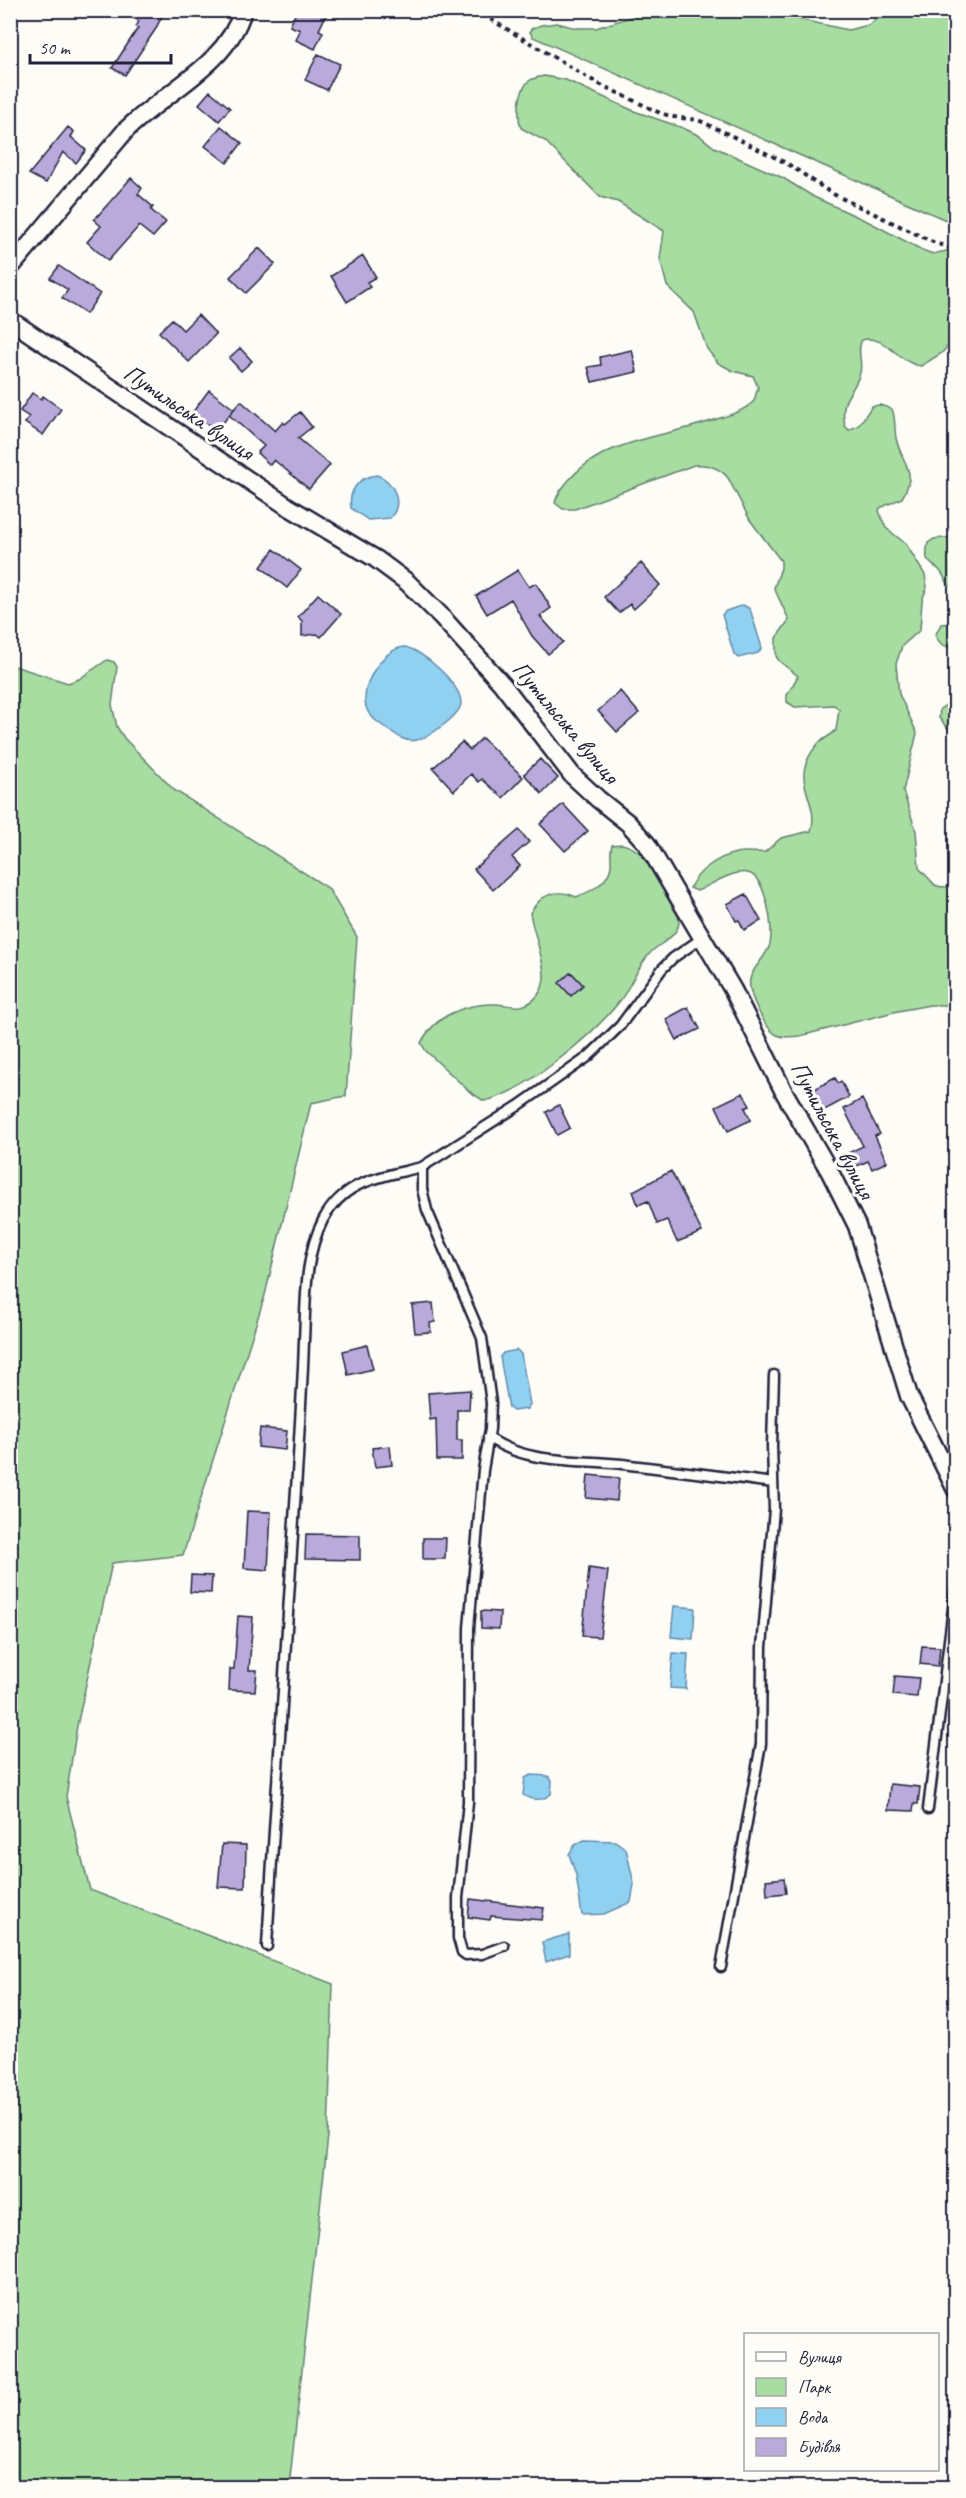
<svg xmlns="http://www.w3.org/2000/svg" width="966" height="2498" font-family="Caveat,sans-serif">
	<rect width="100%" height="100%" fill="#fdfcf7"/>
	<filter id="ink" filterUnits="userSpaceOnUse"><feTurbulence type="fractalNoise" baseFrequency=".0167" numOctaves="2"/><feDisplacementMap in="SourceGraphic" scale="12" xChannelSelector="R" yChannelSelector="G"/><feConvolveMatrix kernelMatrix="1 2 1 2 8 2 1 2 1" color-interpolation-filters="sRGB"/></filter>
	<g filter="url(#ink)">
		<path fill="#a7dda1" stroke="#64806e" stroke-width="1.5" d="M653 10 761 11 848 30 869 25 874 21 879 11H955V224L533 37 530 32 531 29 541 25 557 23 576 28H596Z
			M544 76 566 80 634 111 683 128 700 136 714 147 783 178 814 197 871 223 922 250 933 254 955 249V337L942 353 921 366C899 364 885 333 862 340 856 349 863 362 860 373 853 396 839 396 845 426L849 430 859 425 872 406 880 405 892 409C896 418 894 428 896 438 901 464 919 469 902 498L880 508 879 511 886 528 906 544 925 575 927 587 922 601 920 630 902 646 896 664 899 694 917 733 903 791 916 831 919 868 935 885 941 887 955 886V1005H930L898 1011 800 1036C792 1037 784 1038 777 1035 765 1029 747 993 750 979 753 966 767 957 770 944 774 928 766 877 748 873 732 870 711 885 697 891L690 888C696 872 718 857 736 853 745 851 756 853 765 852L781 838 811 831C821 799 786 782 817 745 822 739 831 736 836 730L839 709 834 705 795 707 787 702V695L798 676 779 661 776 656V638L789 620 774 588 781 568V561L750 520 728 478C719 467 708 464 694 465L575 509H563L555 503C557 494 563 487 569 480 605 438 668 437 717 419 730 415 744 411 754 401L758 387 753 376 733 371 718 363 707 349 694 312 667 286 660 259 664 231 618 202 600 197 545 141 521 128C517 116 518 90 529 81 533 78 539 77 544 76Z
			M955 537H956L955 591C947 586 946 579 941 572 937 566 929 565 927 558 926 553 927 548 928 543L934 539Z
			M955 623H956L955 650 941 644 935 636 941 624Z
			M107 660 114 662 117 667 112 705 117 727 124 738 174 790 328 888 357 937 346 1096 311 1103 265 1295 183 1555 112 1563 77 1726 66 1797 90 1890 333 1984 328 2136 289 2487H11V665L68 683 79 679Z
			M949 703H955V737L939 718 940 709Z
			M622 844C641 848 648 863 657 878 665 890 683 912 678 927 674 938 659 944 651 952 638 966 632 983 622 998 597 1032 525 1093 484 1101L470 1092 426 1051 421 1043C435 1015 465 1004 494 1004 503 1004 513 1007 521 1006 536 1003 544 989 544 976 544 959 533 931 530 913 541 894 557 888 576 897 588 893 606 884 610 870 613 862 609 854 612 845Z"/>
		<path fill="#90d1f2" stroke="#648ba9" stroke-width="1.5" d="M377 475C394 481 404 504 390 518L368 520 351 508C348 490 359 477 377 475Z
			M743 605 750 609 762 648 758 653 738 658 734 654 722 615 726 611Z
			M405 647C422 650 461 684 461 703 461 715 428 738 417 740 406 742 400 738 392 732 383 726 369 718 366 707 360 686 382 648 405 647Z
			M517 1350 521 1354 530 1404 527 1409 513 1411 509 1408 500 1357 503 1353Z
			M674 1606 695 1608 693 1639 671 1637Z
			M673 1653 688 1654 686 1689 670 1688Z
			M531 1775 548 1776 552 1781 551 1794C543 1801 532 1801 523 1795L525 1778Z
			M584 1840 615 1841 626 1849 634 1884 631 1902 604 1914 582 1915 576 1875 569 1854 575 1845Z
			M569 1934V1954L546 1962 542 1942Z"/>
		<path fill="#b9aadb" stroke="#22223b" stroke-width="1.5" d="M117 10H165L155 30 125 75 112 68 138 28 136 27 139 21Z
			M297 10H316L326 15 319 30 323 32 315 49 296 40 300 30 290 26Z
			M318 54 340 64 327 90 305 80Z
			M210 91 230 108 219 121 199 104Z
			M221 126 242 143 227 163 205 146Z
			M68 127 74 132 71 137 86 150 76 163 63 152 46 183 29 174Z
			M131 178 142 188 138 194 153 207 151 210 166 222 153 237 139 226 108 261 87 242 101 226 94 220Z
			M259 248 275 264 246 293 230 277Z
			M363 256 376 277 367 282 370 287 347 302 331 276Z
			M59 266 100 294 86 314 62 298 68 290 50 278Z
			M198 315 216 334 189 362 159 332 172 319 183 330Z
			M240 348 252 361 241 371 229 358Z
			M632 350 637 372 592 382 588 367 601 365 600 357Z
			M209 390 234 409 229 415 241 401 275 431 283 422 285 424 300 412 312 427 298 438 330 465 309 489 274 460 270 465 257 453 264 446 229 415 217 431 192 413Z
			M32 393 41 399 43 396 61 409 43 435 25 423 29 417 20 411Z
			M274 549 301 570 287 588 261 567Z
			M641 563 660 585 634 609 630 604 619 613 604 597Z
			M518 570 529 587 536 583 551 608 540 616 563 642 548 654 532 636 511 599 487 614 476 596Z
			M318 594 341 614 321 637 317 634 302 636V621L298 617Z
			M620 691 639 713 617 732 598 711Z
			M482 738 523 777 503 798 482 779 479 782 471 774 454 791 433 768 462 742 470 750Z
			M540 759 558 778 542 794 524 774Z
			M563 804 588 831 565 851 540 824Z
			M519 830 529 842 512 857 520 866 493 890 474 869Z
			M746 894 761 921 744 930 739 920 736 921 727 904Z
			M571 972 583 985 571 996 559 983Z
			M688 1007 700 1029 677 1040 666 1019Z
			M835 1078 838 1083 841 1081 849 1097 819 1113 810 1097 813 1096 811 1091Z
			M743 1093 750 1106 745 1108 751 1120 728 1131 716 1106Z
			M862 1099 880 1134 875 1136 887 1162 872 1169 868 1161 848 1170 842 1156 863 1146 844 1109Z
			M559 1105 570 1128 557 1135 546 1112Z
			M671 1171 702 1232 677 1242 667 1220 657 1224 648 1201 638 1205 633 1191Z
			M433 1303 435 1322 430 1323 431 1332 415 1333 412 1305Z
			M367 1345 373 1369 348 1375 343 1351Z
			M470 1390 469 1410H457V1440H462V1460H437L436 1419 430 1420 428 1393Z
			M260 1428 287 1431 285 1450 258 1447Z
			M390 1446 392 1465 375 1467 372 1448Z
			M588 1475 619 1478 617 1501 586 1498Z
			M247 1511 271 1512 268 1570 244 1568Z
			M306 1534 360 1535V1560L305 1559Z
			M423 1538H446L445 1559H423Z
			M589 1568 608 1571 600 1637 582 1636Z
			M191 1575 212 1576 211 1593 190 1592Z
			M481 1611 500 1612 499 1629 481 1628Z
			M238 1616 253 1617 249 1670H257L255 1691 229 1690 230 1669H234Z
			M922 1646 940 1647 938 1666 920 1664Z
			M895 1676 919 1678 917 1697 893 1695Z
			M890 1784 920 1787 918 1804H914L913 1811 888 1810Z
			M222 1844 246 1845 245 1888 218 1887Z
			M784 1878 786 1893 767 1895 766 1880Z
			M470 1899 544 1908 542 1920 491 1916 490 1920 468 1917Z"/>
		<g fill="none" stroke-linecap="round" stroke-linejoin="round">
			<g stroke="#22223b" stroke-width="13">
				<path id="lane" d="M488 1437C526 1465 578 1459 622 1464 672 1470 723 1476 773 1483
					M928 1809 956 1584
					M267 1946C276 1783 289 1620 298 1458 300 1418 303 1379 304 1340 306 1300 304 1257 323 1220 345 1179 382 1177 422 1167
					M504 1946 482 1954 466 1955 462 1952 458 1938V1898L468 1802 469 1628 483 1470 490 1429 491 1403 482 1338 427 1210 422 1189V1167L518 1106 588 1057 620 1026 662 969 673 958 702 938
					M721 1967 761 1744 762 1647 774 1509 772 1446 774 1375"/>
			</g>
			<g stroke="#22223b" stroke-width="21">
				<path id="street" d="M10 268 126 130C165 91 227 66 243 10
					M10 320 287 506 376 559 407 582 441 616 502 684 572 775 598 799 628 823 647 844 733 990 784 1092 830 1172 857 1226 909 1396 956 1490"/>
			</g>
			<path stroke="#22223b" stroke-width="4" stroke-dasharray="4.5 4.5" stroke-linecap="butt" d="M475 10 597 83 660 113 674 117 698 120 724 132 788 164 831 193 935 243 956 250"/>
			<use href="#lane" stroke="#fdfcf7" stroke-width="8"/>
			<use href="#street" stroke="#fdfcf7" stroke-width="16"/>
		</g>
	</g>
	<g text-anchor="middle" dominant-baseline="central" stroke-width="6" stroke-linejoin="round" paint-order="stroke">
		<g font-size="24" fill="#22223b" stroke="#fdfcf7">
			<text transform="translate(189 412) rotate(34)">Путильська вулиця</text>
			<text transform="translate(566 722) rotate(50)">Путильська вулиця</text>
			<text transform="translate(833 1130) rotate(62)">Путильська вулиця</text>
		</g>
	</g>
	<rect width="966" height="2498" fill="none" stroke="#fdfcf7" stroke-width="36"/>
	<rect x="18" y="18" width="930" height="2462" fill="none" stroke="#22223b" stroke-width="2" filter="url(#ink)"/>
	<rect x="744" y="2333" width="195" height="138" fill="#fdfcf7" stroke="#a5a5ac" stroke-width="1.5"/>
	<rect x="756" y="2352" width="30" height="9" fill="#fdfcf7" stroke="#a5a5ac" stroke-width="1.5"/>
	<text x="798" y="2363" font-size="18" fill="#22223b">Вулиця</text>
	<rect x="756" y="2378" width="30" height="18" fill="#a7dda1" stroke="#a5a5ac" stroke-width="1.5"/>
	<text x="798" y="2393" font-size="18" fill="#22223b">Парк</text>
	<rect x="756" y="2408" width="30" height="18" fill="#90d1f2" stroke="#a5a5ac" stroke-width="1.5"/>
	<text x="798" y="2423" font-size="18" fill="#22223b">Вода</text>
	<rect x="756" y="2438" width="30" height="18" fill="#b9aadb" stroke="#a5a5ac" stroke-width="1.5"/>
	<text x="798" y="2453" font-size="18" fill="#22223b">Будівля</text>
	<path d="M30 54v9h141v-9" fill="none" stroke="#22223b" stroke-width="3"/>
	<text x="39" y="54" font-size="18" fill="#22223b" stroke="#fdfcf7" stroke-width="4.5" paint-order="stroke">50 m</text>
</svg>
